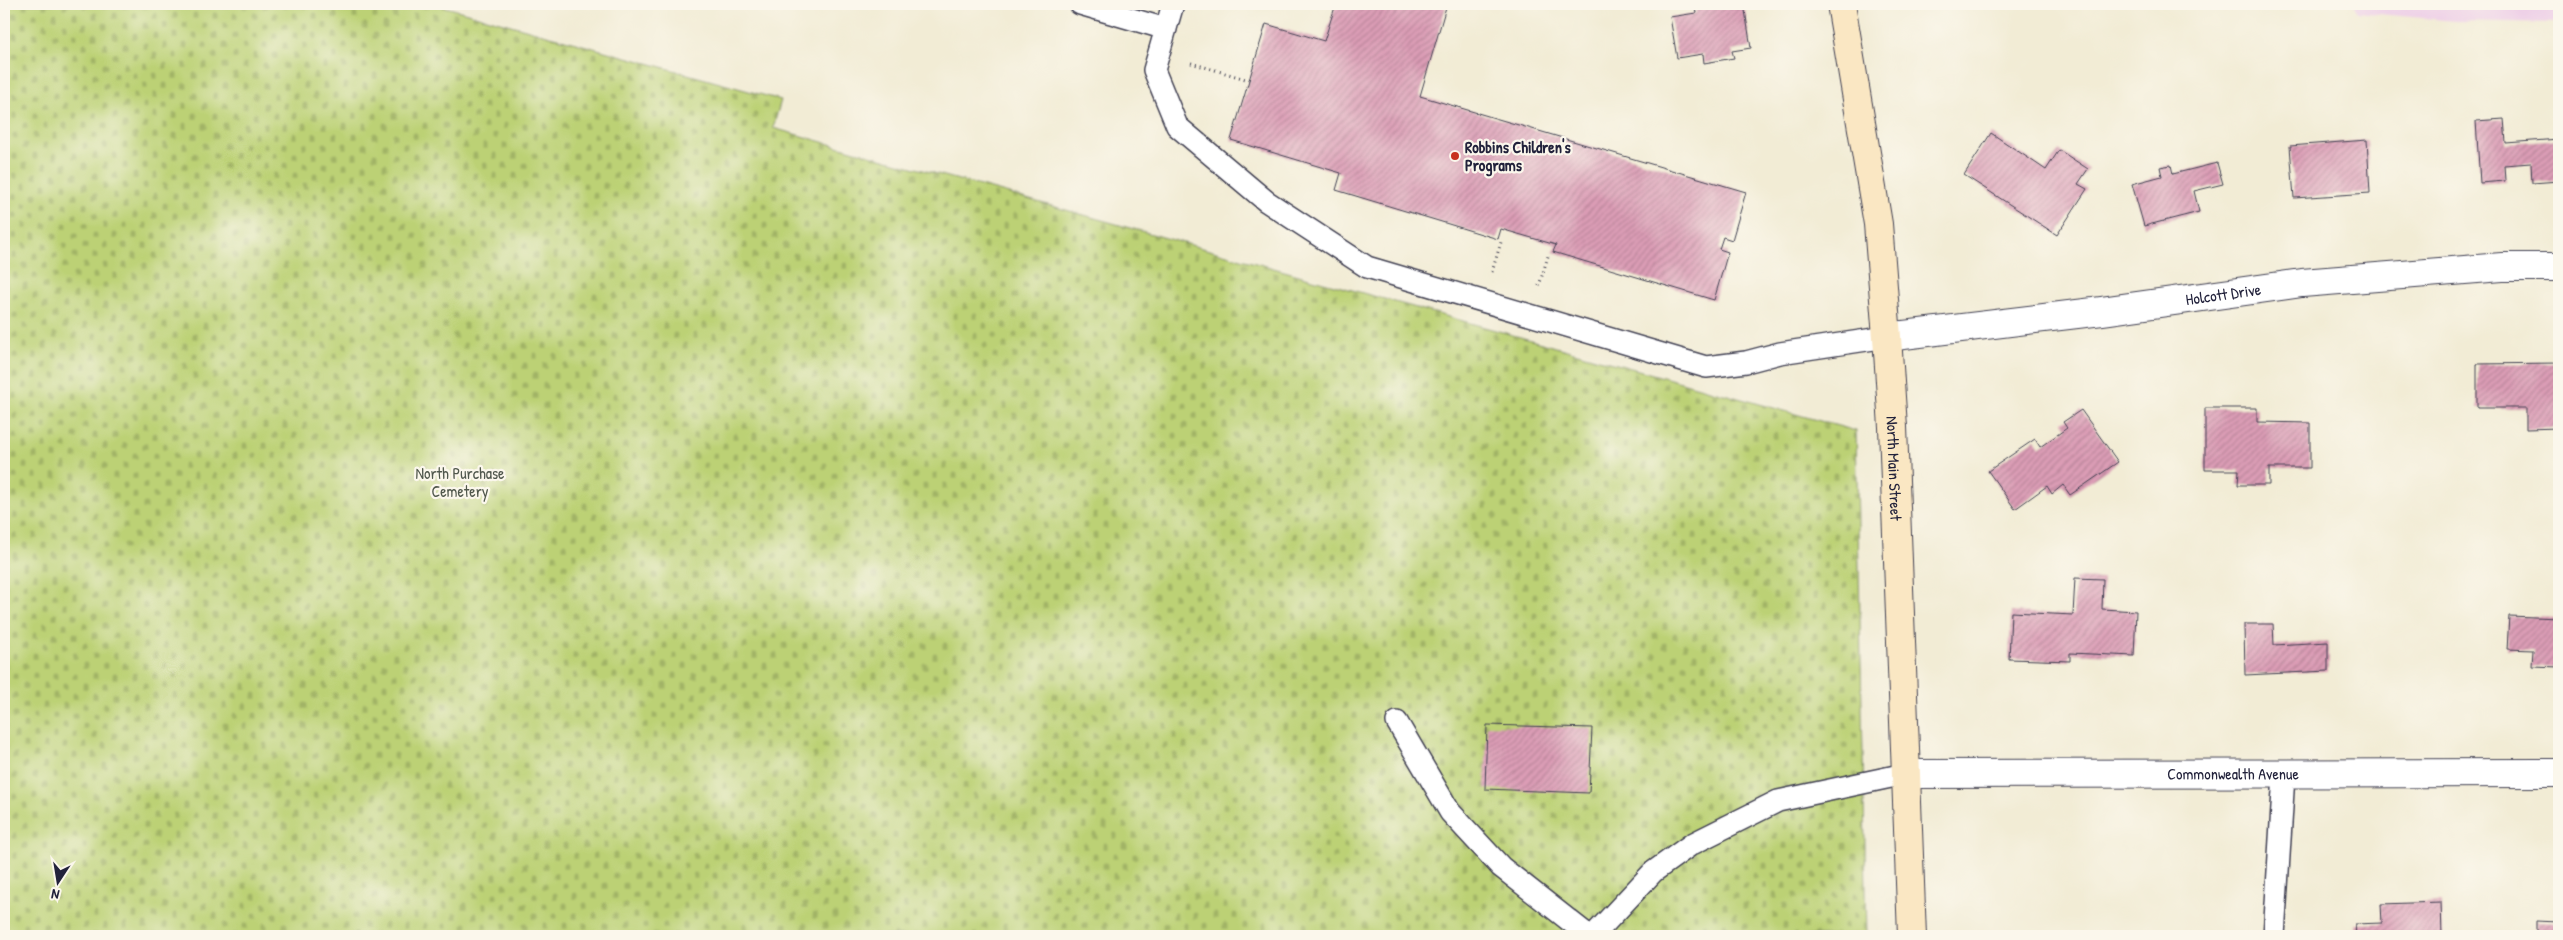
<svg xmlns="http://www.w3.org/2000/svg" width="2563" height="940" font-family="'Patrick Hand',sans-serif">
	<defs>
		<pattern id="cemetery-stones" width="16" height="16" patternUnits="userSpaceOnUse" patternTransform="scale(1.25)"><rect width="16" height="16" fill="#bcd175"/><path d="M2 7V4a2 2 0 0 1 4 0v3zM10 15v-3a2 2 0 0 1 4 0v3z" fill="#a1b366"/></pattern>
		<pattern id="building-hatch" width="6" height="6" patternUnits="userSpaceOnUse" patternTransform="scale(1.25)"><rect width="6" height="6" fill="#dc9db6"/><path d="M-1 1l2-2M0 6l6-6M5 7l2-2" fill="none" stroke="#b28095"/></pattern>
	</defs>
	<rect width="100%" height="100%" fill="#fbf7ec"/>
	<filter id="ink" filterUnits="userSpaceOnUse"><feTurbulence type="fractalNoise" baseFrequency=".02" numOctaves="2"/><feDisplacementMap in="SourceGraphic" scale="10" xChannelSelector="R" yChannelSelector="G"/><feConvolveMatrix kernelMatrix="1 2 1 2 8 2 1 2 1" color-interpolation-filters="sRGB"/></filter>
	<filter id="wash" filterUnits="userSpaceOnUse"><feTurbulence type="fractalNoise" baseFrequency=".0096" numOctaves="4" result="noise"/><feDisplacementMap in="SourceGraphic" scale="20" xChannelSelector="R" yChannelSelector="G"/><feGaussianBlur stdDeviation="1.12" result="paint"/><feColorMatrix in="noise" values="0 0 0 0 0 0 0 0 0 0 0 0 0 0 0 0 0 1.4 0 .05"/><feComposite in="paint" operator="in"/></filter>
	<g filter="url(#wash)">
		<rect width="100%" height="100%" fill="#f2ecd5"/>
		<path fill="#eed0e7" d="M2354 4H2559V23L2455 21 2357 12Z"/>
		<path fill="url(#cemetery-stones)" stroke="#6f7a58" d="M4 4H435L781 100 773 128 1856 431 1867 936H4Z"/>
		<g id="blocks">
			<path fill="url(#building-hatch)" d="M1336 4H1433L1446 7 1420 96 1746 192 1732 240 1723 237 1719 249 1728 252 1714 300 1553 252 1556 245 1501 229 1498 239 1336 190 1341 173 1231 140 1266 24 1324 41Z
				M1694 4H1718L1719 9 1744 4 1751 48 1732 51 1734 58 1704 63 1703 54 1677 58 1670 17 1696 13Z
				M2504 119 2506 143 2559 139V181L2532 183 2531 163 2504 165 2505 181 2480 183 2476 121Z
				M1991 133 2046 170 2059 150 2088 169 2078 184 2087 189 2057 235 1964 175Z
				M2367 140 2370 193 2294 198 2290 146Z
				M2217 163 2223 184 2194 191 2199 212 2144 226 2132 184 2162 176 2160 167 2171 165 2173 174Z
				M2559 363V428L2526 429V408H2477V364Z
				M2205 408H2257V422L2310 423V468H2269V485H2238L2239 470H2205Z
				M2081 410 2118 462 2070 495 2063 485 2052 494 2047 486 2015 509 1988 471 2035 439 2040 447 2067 428 2063 422Z
				M2075 578 2103 579 2102 609 2136 611 2134 656 2070 653V661L2009 659 2011 612 2073 615Z
				M2509 616 2559 618V667L2532 666 2533 650 2507 649Z
				M2244 624H2273L2274 645 2328 642V671L2245 675Z
				M1487 725 1592 728 1589 793 1485 789Z
				M2441 902 2442 936H2356L2355 924 2382 923 2381 904Z
				M2536 921 2559 922V936H2536Z"/>
		</g>
	</g>
	<g filter="url(#ink)">
		<use href="#blocks" fill-opacity="0" stroke="#414052" stroke-width="1"/>
		<g fill="none" stroke-linecap="round" stroke-linejoin="round">
			<g stroke="#414052" stroke-width="24">
				<path id="service" d="M1080 4 1166 29
					M1173 4 1154 70 1177 126 1266 201 1367 267 1706 367 1746 362 1780 353 1887 337
					M1397 722 1450 812 1501 867 1589 936
					M1593 936 1653 872 1692 844 1778 801 1905 774
					M2274 936 2284 775"/>
			</g>
			<g stroke="#414052" stroke-width="30">
				<g id="minor">
					<path id="s1" d="M1887 337 2102 311 2302 283 2502 267H2559"/>
					<path id="s2" d="M1905 774 2559 773"/>
				</g>
			</g>
			<g stroke="#414052" stroke-width="30">
				<g id="secondary">
					<path id="s3" d="M1841 4 1878 224 1887 337 1893 427 1912 936"/>
				</g>
			</g>
			<path stroke="#414052" stroke-width="3" stroke-dasharray="1 4" stroke-linecap="butt" d="M1191 63 1249 80
				M1492 272 1501 242
				M1539 286 1548 256"/>
			<use href="#service" stroke="#fff" stroke-width="21"/>
			<use href="#minor" stroke="#fff" stroke-width="28"/>
			<use href="#secondary" stroke="#fae7c3" stroke-width="28"/>
		</g>
	</g>
	<circle fill="#c8321e" stroke="#fbf7ec" stroke-width="2" cx="1455" cy="156" r="5"/>
	<g text-anchor="middle" dominant-baseline="central" stroke-width="4.5" stroke-linejoin="round" paint-order="stroke">
		<g font-size="16" font-weight="bold" fill="#22223b" stroke="#fbf7ec" text-anchor="start">
			<text x="1465" y="147">Robbins Children's<tspan x="1465" dy="18">Programs</tspan></text>
		</g>
		<g font-size="16" fill="#22223b" stroke="#fbf7ec">
			<text stroke="none"><textPath href="#s1" startOffset="339">Holcott Drive</textPath></text>
			<text stroke="none"><textPath href="#s3" startOffset="468">North Main Street</textPath></text>
			<text stroke="none"><textPath href="#s2" startOffset="328">Commonwealth Avenue</textPath></text>
		</g>
		<g font-size="16" fill="#50574c" stroke="#fbf7ec">
			<text x="460" y="473">North Purchase<tspan x="460" dy="18">Cemetery</tspan></text>
		</g>
	</g>
	<rect width="2563" height="940" fill="none" stroke="#fbf7ec" stroke-width="20"/>
	<g transform="translate(58 882) rotate(192)" stroke="#fbf7ec" stroke-width="4" paint-order="stroke">
	<path d="M0-4L9 19L0 12L-9 19Z" fill="#22223b"/>
	<text y="-8" font-size="14" font-weight="bold" text-anchor="middle" fill="#22223b">N</text>
	</g>
</svg>
